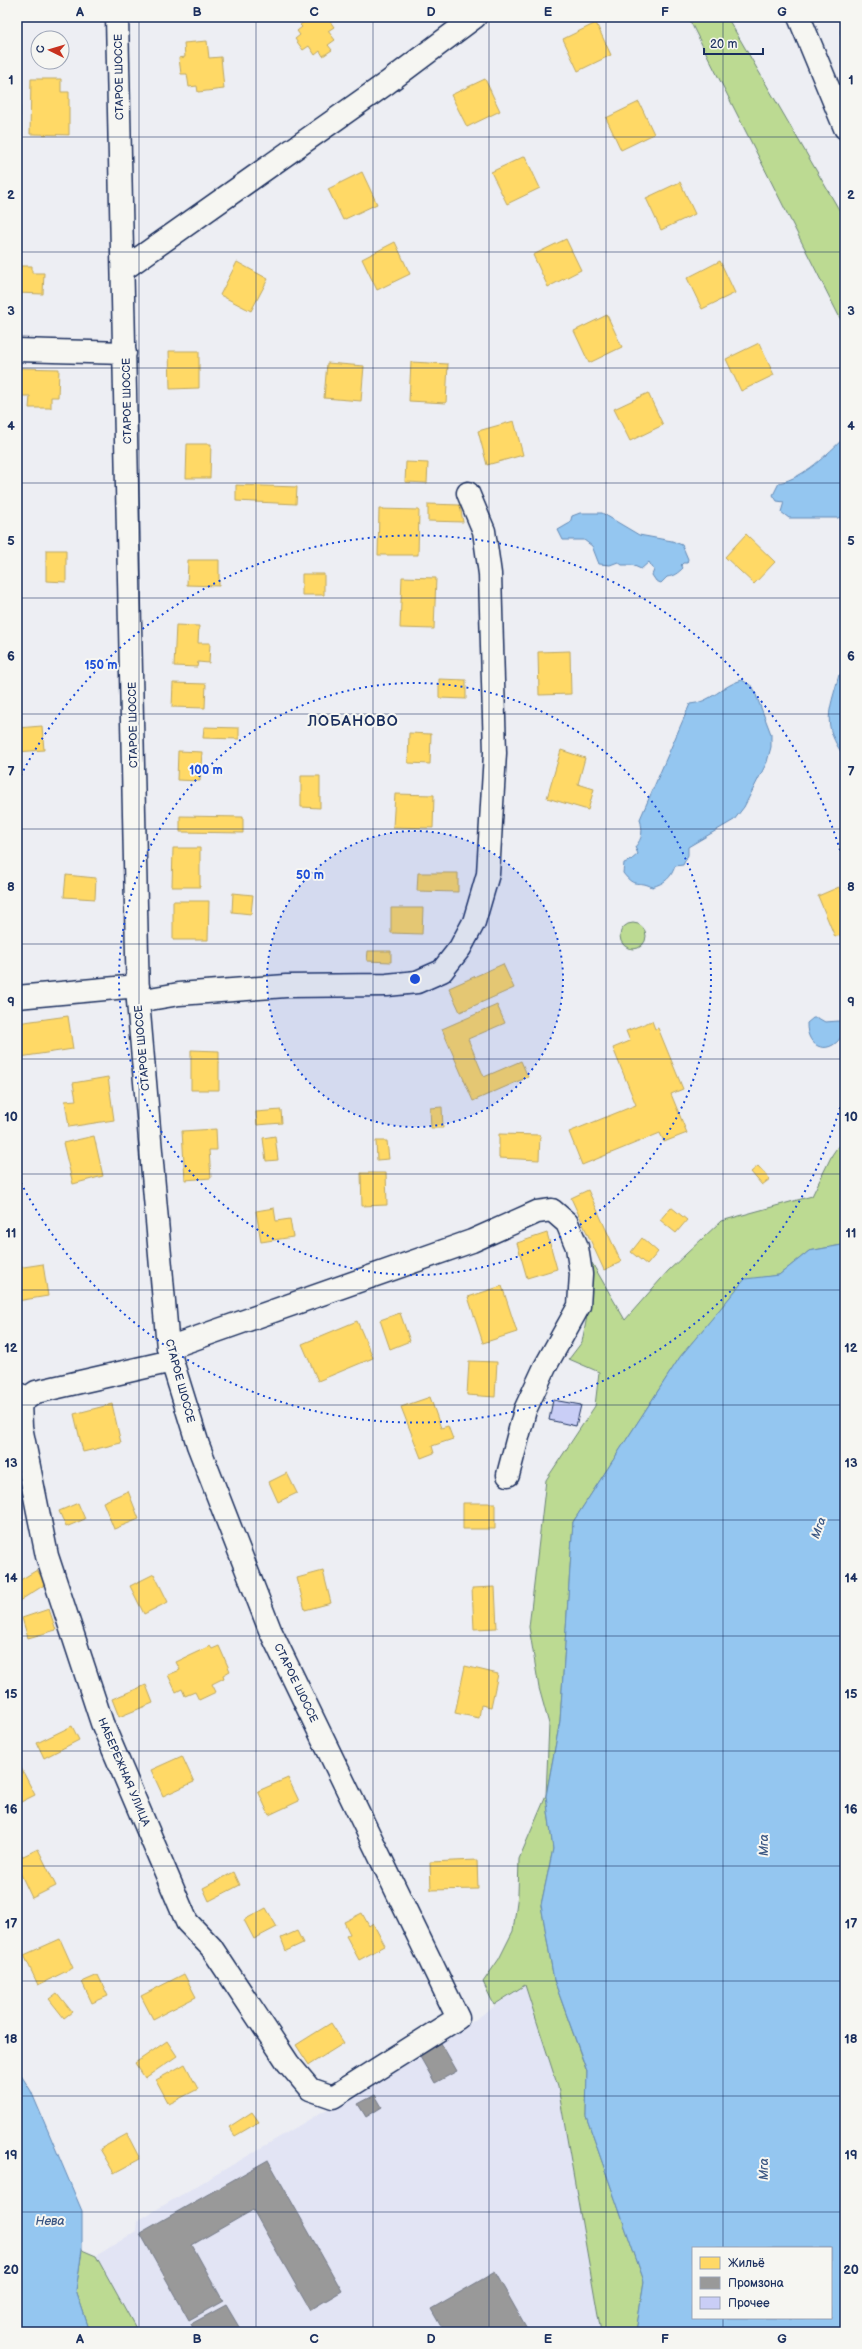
<svg xmlns="http://www.w3.org/2000/svg" width="862" height="2349" font-family="'Balsamiq Sans',sans-serif">
	<rect width="100%" height="100%" fill="#edeef3"/>
	<filter id="ink" filterUnits="userSpaceOnUse"><feTurbulence type="fractalNoise" baseFrequency=".025" numOctaves="2"/><feDisplacementMap in="SourceGraphic" scale="8" xChannelSelector="R" yChannelSelector="G"/><feConvolveMatrix kernelMatrix="1 2 1 2 8 2 1 2 1" color-interpolation-filters="sRGB"/></filter>
	<g filter="url(#ink)">
		<path fill="#e2e4f4" d="M525 1985 558 2087 601 2332H138L96 2256 136 2231 137 2221 456 2033Z"/>
		<path fill="#bcda92" stroke="#6c8478" d="M688 17H727L841 213 845 221V328Z
			M620 936a13 13 0 1 1 26 0a13 13 0 1 1-26 0Z
			M845 1136V1240L842 1245 809 1251 779 1275 745 1280 680 1357 573 1522 560 1721 546 1796 553 1849 541 1905 554 1980 587 2072 586 2116 644 2281 636 2332H601L558 2087 525 1985 494 2005 483 1982 499 1959 513 1931 518 1894 519 1859 546 1796 549 1724 539 1688 529 1627 546 1480 595 1406 599 1372 569 1359 582 1342 591 1296 592 1263 625 1320 668 1271 721 1221 812 1196 832 1155Z
			M82 2250 96 2256 138 2332H90L76 2290Z"/>
		<path fill="#94c6f0" stroke="#648ab6" fill-rule="evenodd" d="M845 437V515L838 518H789L781 512 784 502 777 501 773 495 779 483C805 477 826 455 845 437Z
			M580 513H602L639 535 672 541 682 545 688 559 687 563H683L681 565 683 568C678 573 674 576 667 577L661 583 656 581 652 575 654 570 649 562 641 569 632 565H622L618 562 610 565 599 564 592 546 584 540H563L558 530 570 523 572 516Z
			M839 675H845V758C821 723 829 713 839 675Z
			M742 680 753 687 771 734V747L767 762 744 807 734 820 688 847V855L683 865 675 866C671 878 665 883 652 887 637 879 636 890 623 873L624 863 631 860 638 854 635 847C643 838 643 831 640 819L690 704C710 703 723 685 742 680Z
			M813 1018H818L825 1022 839 1021 843 1025 844 1032C832 1057 806 1050 807 1023Z
			M845 1240V2332H636L644 2281 586 2116 587 2071 554 1980 541 1905 553 1849 546 1796 560 1721 573 1522 680 1357 745 1279 779 1275 809 1251 842 1245ZM693 2248H831V2318H693Z
			M17 2069 31 2091 82 2211V2250L76 2290 90 2332H17Z"/>
		<path fill="#ffd966" stroke="#bba664" d="M310 17 312 20 316 17H327L334 27 328 31 335 40 328 45 332 50 323 56 320 51 315 55 309 46 303 50 295 39 300 35 297 31 302 27 300 25Z
			M596 23 611 55 578 71 563 39Z
			M207 41 209 58 221 57 224 89 198 92 197 86 189 87 187 74H181L179 58 185 57 184 43Z
			M31 79H61V92H69V135L30 134Z
			M485 79 500 111 467 127 451 95Z
			M17 87H20V117H17Z
			M639 102 654 134 621 150 606 118Z
			M525 156 540 188 507 204 491 172Z
			M362 172 377 204 343 220 328 189Z
			M680 182 695 214 661 230 646 198Z
			M566 239 581 270 548 287 533 255Z
			M395 242 410 274 377 290 362 259Z
			M720 261 735 293 702 309 687 278Z
			M237 262 268 279 251 311 220 295Z
			M20 266H32V273H44L43 294 17 293V269L20 270Z
			M607 315 622 347 589 363 574 331Z
			M759 343 774 375 741 391 726 359Z
			M169 351H199V388L170 389Z
			M411 362 448 364 446 403 409 401Z
			M327 363 364 366 361 401 324 398Z
			M17 368 59 369 58 397H51V408H29L30 396H17Z
			M648 393 663 425 630 441 614 409Z
			M514 421 523 455 487 465 478 431Z
			M187 444H211L210 478H186Z
			M406 462 428 463 427 483 405 482Z
			M236 485 297 487 296 504 236 501Z
			M428 504 460 505 463 522 428 521Z
			M379 509 419 510 418 555H378Z
			M746 534 775 562 754 584 725 557Z
			M46 550H66V582L46 581Z
			M188 560H219V586L187 585Z
			M302 574H324V595H302Z
			M402 577 436 578 434 629 400 628Z
			M176 625 199 626 198 643H210L209 663 198 662 197 667 174 666Z
			M570 651 571 694 539 695 538 652Z
			M439 679 466 680V699L439 698Z
			M173 683 206 684 205 708 172 707Z
			M42 726 44 750 17 752V728Z
			M204 727 239 728V739L203 738Z
			M409 733 431 734 430 764 408 763Z
			M561 750 585 758 578 784 594 789 588 810 547 798Z
			M178 751 202 752 200 781 177 780Z
			M301 776H320V808L301 807Z
			M395 794 434 795 433 828 393 827Z
			M180 816 243 817V833L180 832Z
			M173 848H200V887H172Z
			M418 873H458V892L417 891Z
			M66 875 96 878 95 899 64 897Z
			M839 887 841 892 845 890V933L835 937 818 896Z
			M233 893 253 895 251 914 232 912Z
			M173 901H209L208 940H173Z
			M391 908H423L422 934 391 933Z
			M368 951H391V962L367 961Z
			M503 964 514 988 460 1012 449 988Z
			M497 1005 505 1023 468 1039 484 1077 521 1061 528 1077 473 1101 442 1029Z
			M68 1016 73 1049 20 1057 17 1023Z
			M652 1021 655 1029 658 1028 683 1089 671 1094 687 1133 664 1142 660 1133 582 1165 569 1132 636 1105 613 1048 630 1041 626 1031Z
			M191 1050 219 1051V1090H191Z
			M108 1077 114 1120 69 1127 65 1101 76 1100 73 1083Z
			M442 1107 443 1128H431L430 1108Z
			M281 1110 282 1123 257 1125 256 1112Z
			M216 1129 217 1150H209L211 1178 185 1180 182 1131Z
			M499 1134 540 1135 539 1160 499 1158Z
			M94 1136 103 1176 73 1184 63 1143Z
			M275 1136 278 1160 266 1161 263 1138Z
			M376 1141H387L389 1159 377 1160Z
			M758 1166 770 1179 762 1185 751 1172Z
			M361 1173H386L387 1205 362 1206Z
			M588 1190 621 1262 604 1270 571 1198Z
			M671 1207 687 1220 676 1233 660 1220Z
			M274 1208 276 1221 290 1219 293 1237 261 1242 256 1211Z
			M547 1233 557 1269 527 1278 517 1243Z
			M642 1238 658 1252 647 1265 631 1252Z
			M43 1264 48 1296 17 1301V1268Z
			M502 1286 517 1332 483 1343 468 1297Z
			M400 1313 410 1341 390 1349 380 1320Z
			M357 1321 373 1358 318 1381 302 1344Z
			M469 1361 497 1362 495 1397 467 1395Z
			M430 1397 441 1428 448 1426 453 1439 432 1446 434 1453 421 1458 401 1407Z
			M112 1404 121 1443 83 1452 74 1414Z
			M287 1473 297 1493 278 1502 269 1482Z
			M128 1491 139 1519 114 1529 103 1502Z
			M78 1503 85 1519 66 1527 59 1511Z
			M463 1503H495V1529H463Z
			M37 1570 46 1584 19 1601 17 1582Z
			M323 1571 331 1603 305 1610 297 1578Z
			M154 1574 168 1602 144 1614 130 1586Z
			M495 1587 497 1628 474 1629 472 1588Z
			M49 1609 56 1630 28 1638 22 1618Z
			M210 1646 212 1649 219 1646 230 1671 223 1675 224 1678 212 1684 216 1692 199 1700 195 1692 185 1696 182 1689 176 1692 168 1675 180 1670 176 1662Z
			M465 1666 498 1674 491 1707 481 1705 479 1718 455 1713Z
			M146 1685 153 1703 119 1717 112 1699Z
			M72 1726 79 1740 44 1758 37 1743Z
			M182 1756 194 1782 163 1796 151 1770Z
			M17 1760 35 1795 17 1804Z
			M288 1778 299 1801 269 1815 258 1791Z
			M38 1849 56 1886 32 1898 17 1866V1859Z
			M477 1860 478 1889 431 1890 430 1862Z
			M234 1872 240 1885 209 1901 203 1888Z
			M266 1908 277 1927 254 1939 244 1920Z
			M362 1913 369 1926 373 1923 385 1946 359 1960 346 1936 350 1934 344 1922Z
			M297 1931 303 1943 286 1951 281 1938Z
			M60 1939 73 1968 38 1985 24 1955Z
			M184 1974 196 1997 153 2019 141 1996Z
			M98 1975 108 1996 92 2003 82 1982Z
			M57 1993 72 2012 64 2018 49 1999Z
			M331 2023 344 2043 309 2065 296 2045Z
			M167 2041 177 2056 145 2078 135 2063Z
			M185 2064 198 2089 169 2104 156 2080Z
			M252 2112 259 2122 235 2136 229 2127Z
			M127 2134 140 2159 114 2173 100 2149Z"/>
		<path fill="#999" stroke="#737987" d="M441 2043 457 2071 435 2083 419 2055Z
			M375 2095 382 2107 366 2117 358 2104Z
			M268 2160 342 2291 310 2310 253 2210 192 2245 223 2301 189 2320 140 2233Z
			M495 2272 529 2332H444L431 2309Z
			M226 2305 242 2332H195L191 2324Z"/>
		<g fill="none" stroke-linecap="round" stroke-linejoin="round">
			<path stroke="#648ab6" stroke-width="6" d="M843 32 845 39"/>
		</g>
		<path fill="#c9cef6" stroke="#1b2f5e" d="M553 1400 581 1405 576 1426 549 1420Z"/>
		<g fill="none" stroke-linecap="round" stroke-linejoin="round">
			<g stroke="#1b2f5e" stroke-width="25">
				<path id="street" d="M124 269 387 83 475 17
					M17 350 125 353
					M17 997 138 986
					M138 1001 179 994 286 986 387 985 417 982 442 971 460 948 474 922 488 874 495 753 490 574 484 531 468 493
					M168 1348 472 1241 537 1212 552 1210 567 1223 577 1247 581 1274 579 1306 545 1367 525 1410 508 1475
					M17 1393 20 1403 21 1427 47 1556 102 1723 187 1922 211 1947 288 2063 310 2089 333 2097 458 2018 270 1630 198 1445 168 1348 138 1001 117 17
					M20 1403 36 1392 172 1361"/>
			</g>
			<g stroke="#1b2f5e" stroke-width="25">
				<path id="primary" d="M799 17 845 128"/>
			</g>
			<use href="#street" stroke="#f6f6f2" stroke-width="22"/>
			<use href="#primary" stroke="#f6f6f2" stroke-width="22"/>
		</g>
	</g>
	<path fill="none" stroke="#1b2f5e" stroke-width="1" stroke-opacity="0.55" d="M139 17V2332M256 17V2332M373 17V2332M489 17V2332M606 17V2332M723 17V2248M17 137H845M17 252H845M17 368H845M17 483H845M17 598H845M17 714H845M17 829H845M17 944H845M17 1059H845M17 1174H845M17 1290H845M17 1405H845M17 1520H845M17 1636H845M17 1751H845M17 1866H845M17 1981H845M17 2096H845M17 2212H845M723 2318V2332"/>
	<circle cx="415" cy="979" r="148" fill="#1d4ed8" fill-opacity=".12"/>
	<g fill="none" stroke="#1d4ed8" stroke-width="2" stroke-dasharray="2 4">
		<circle cx="415" cy="979" r="148"/>
		<circle cx="415" cy="979" r="296"/>
		<path d="M845 1090A444 444 0 0 1 18 1177M18 781A444 444 0 0 1 845 868"/>
	</g>
	<g text-anchor="middle" dominant-baseline="central" stroke-width="4" stroke-linejoin="round" paint-order="stroke">
		<g font-size="11" fill="#1b2f5e" stroke="#f6f6f2">
			<text transform="translate(119 77) rotate(-91)">СТАРОЕ ШОССЕ</text>
			<text transform="translate(127 401) rotate(-91)">СТАРОЕ ШОССЕ</text>
			<text transform="translate(133 725) rotate(-91)">СТАРОЕ ШОССЕ</text>
			<text transform="translate(142 1048) rotate(-95)">СТАРОЕ ШОССЕ</text>
			<text transform="translate(180 1381) rotate(75)">СТАРОЕ ШОССЕ</text>
			<text transform="translate(296 1683) rotate(64)">СТАРОЕ ШОССЕ</text>
			<text transform="translate(124 1772) rotate(67)">НАБЕРЕЖНАЯ УЛИЦА</text>
		</g>
		<g font-size="12" font-style="italic" fill="#395582" stroke="#f6f6f2">
			<text transform="translate(819 1528) rotate(-70)">Мга</text>
			<text transform="translate(764 1845) rotate(-90)">Мга</text>
			<text transform="translate(764 2169) rotate(-90)">Мга</text>
			<text x="50" y="2221">Нева</text>
		</g>
		<g font-size="15" font-weight="bold" letter-spacing="1" fill="#1b2f5e" stroke="#f6f6f2">
			<text x="353" y="721">ЛОБАНОВО</text>
		</g>
	</g>
	<circle cx="415" cy="979" r="6" fill="#1d4ed8" stroke="#f6f6f2" stroke-width="2"/>
	<g font-size="12" text-anchor="middle" font-weight="bold" fill="#1d4ed8" stroke="#f6f6f2" stroke-width="4" stroke-linejoin="round" paint-order="stroke">
		<text x="101" y="669">150 m</text>
		<text x="206" y="774">100 m</text>
		<text x="310" y="879">50 m</text>
	</g>
	<rect width="862" height="2349" fill="none" stroke="#f6f6f2" stroke-width="44"/>
	<rect x="692" y="2247" width="140" height="72" fill="#f6f6f2" stroke="#9ea6b7"/>
	<rect x="700" y="2257" width="20" height="12" fill="#ffd966" stroke="#9ea6b7"/>
	<text x="728" y="2267" font-size="12" fill="#1b2f5e">Жильё</text>
	<rect x="700" y="2277" width="20" height="12" fill="#999999" stroke="#9ea6b7"/>
	<text x="728" y="2287" font-size="12" fill="#1b2f5e">Промзона</text>
	<rect x="700" y="2297" width="20" height="12" fill="#c9cef6" stroke="#9ea6b7"/>
	<text x="728" y="2307" font-size="12" fill="#1b2f5e">Прочее</text>
	<g transform="translate(50 50) rotate(275)"><circle r="19" fill="#f6f6f2" stroke="#9ea6b7"/>
	<path d="M0-3L7 15L0 10L-7 15Z" fill="#c8321e"/>
	<text y="-6" font-size="11" font-weight="bold" text-anchor="middle" fill="#1b2f5e">С</text>
	</g>
	<path d="M704 48v6h59v-6" fill="none" stroke="#1b2f5e" stroke-width="2"/>
	<text x="710" y="48" font-size="12" fill="#1b2f5e" stroke="#f6f6f2" stroke-width="3" paint-order="stroke">20 m</text>
	<rect x="22" y="22" width="818" height="2305" fill="none" stroke="#1b2f5e" stroke-width="1.5"/>
	<g font-size="13" text-anchor="middle" font-weight="bold" fill="#1b2f5e">
		<text x="80" y="16">A</text>
		<text x="197" y="16">B</text>
		<text x="314" y="16">C</text>
		<text x="431" y="16">D</text>
		<text x="548" y="16">E</text>
		<text x="665" y="16">F</text>
		<text x="782" y="16">G</text>
		<text x="11" y="84">1</text>
		<text x="851" y="84">1</text>
		<text x="11" y="199">2</text>
		<text x="851" y="199">2</text>
		<text x="11" y="315">3</text>
		<text x="851" y="315">3</text>
		<text x="11" y="430">4</text>
		<text x="851" y="430">4</text>
		<text x="11" y="545">5</text>
		<text x="851" y="545">5</text>
		<text x="11" y="660">6</text>
		<text x="851" y="660">6</text>
		<text x="11" y="776">7</text>
		<text x="851" y="776">7</text>
		<text x="11" y="891">8</text>
		<text x="851" y="891">8</text>
		<text x="11" y="1006">9</text>
		<text x="851" y="1006">9</text>
		<text x="11" y="1121">10</text>
		<text x="851" y="1121">10</text>
		<text x="11" y="1237">11</text>
		<text x="851" y="1237">11</text>
		<text x="11" y="1352">12</text>
		<text x="851" y="1352">12</text>
		<text x="11" y="1467">13</text>
		<text x="851" y="1467">13</text>
		<text x="11" y="1582">14</text>
		<text x="851" y="1582">14</text>
		<text x="11" y="1698">15</text>
		<text x="851" y="1698">15</text>
		<text x="11" y="1813">16</text>
		<text x="851" y="1813">16</text>
		<text x="11" y="1928">17</text>
		<text x="851" y="1928">17</text>
		<text x="11" y="2043">18</text>
		<text x="851" y="2043">18</text>
		<text x="11" y="2159">19</text>
		<text x="851" y="2159">19</text>
		<text x="11" y="2274">20</text>
		<text x="851" y="2274">20</text>
		<text x="80" y="2343">A</text>
		<text x="197" y="2343">B</text>
		<text x="314" y="2343">C</text>
		<text x="431" y="2343">D</text>
		<text x="548" y="2343">E</text>
		<text x="665" y="2343">F</text>
		<text x="782" y="2343">G</text>
	</g>
</svg>
